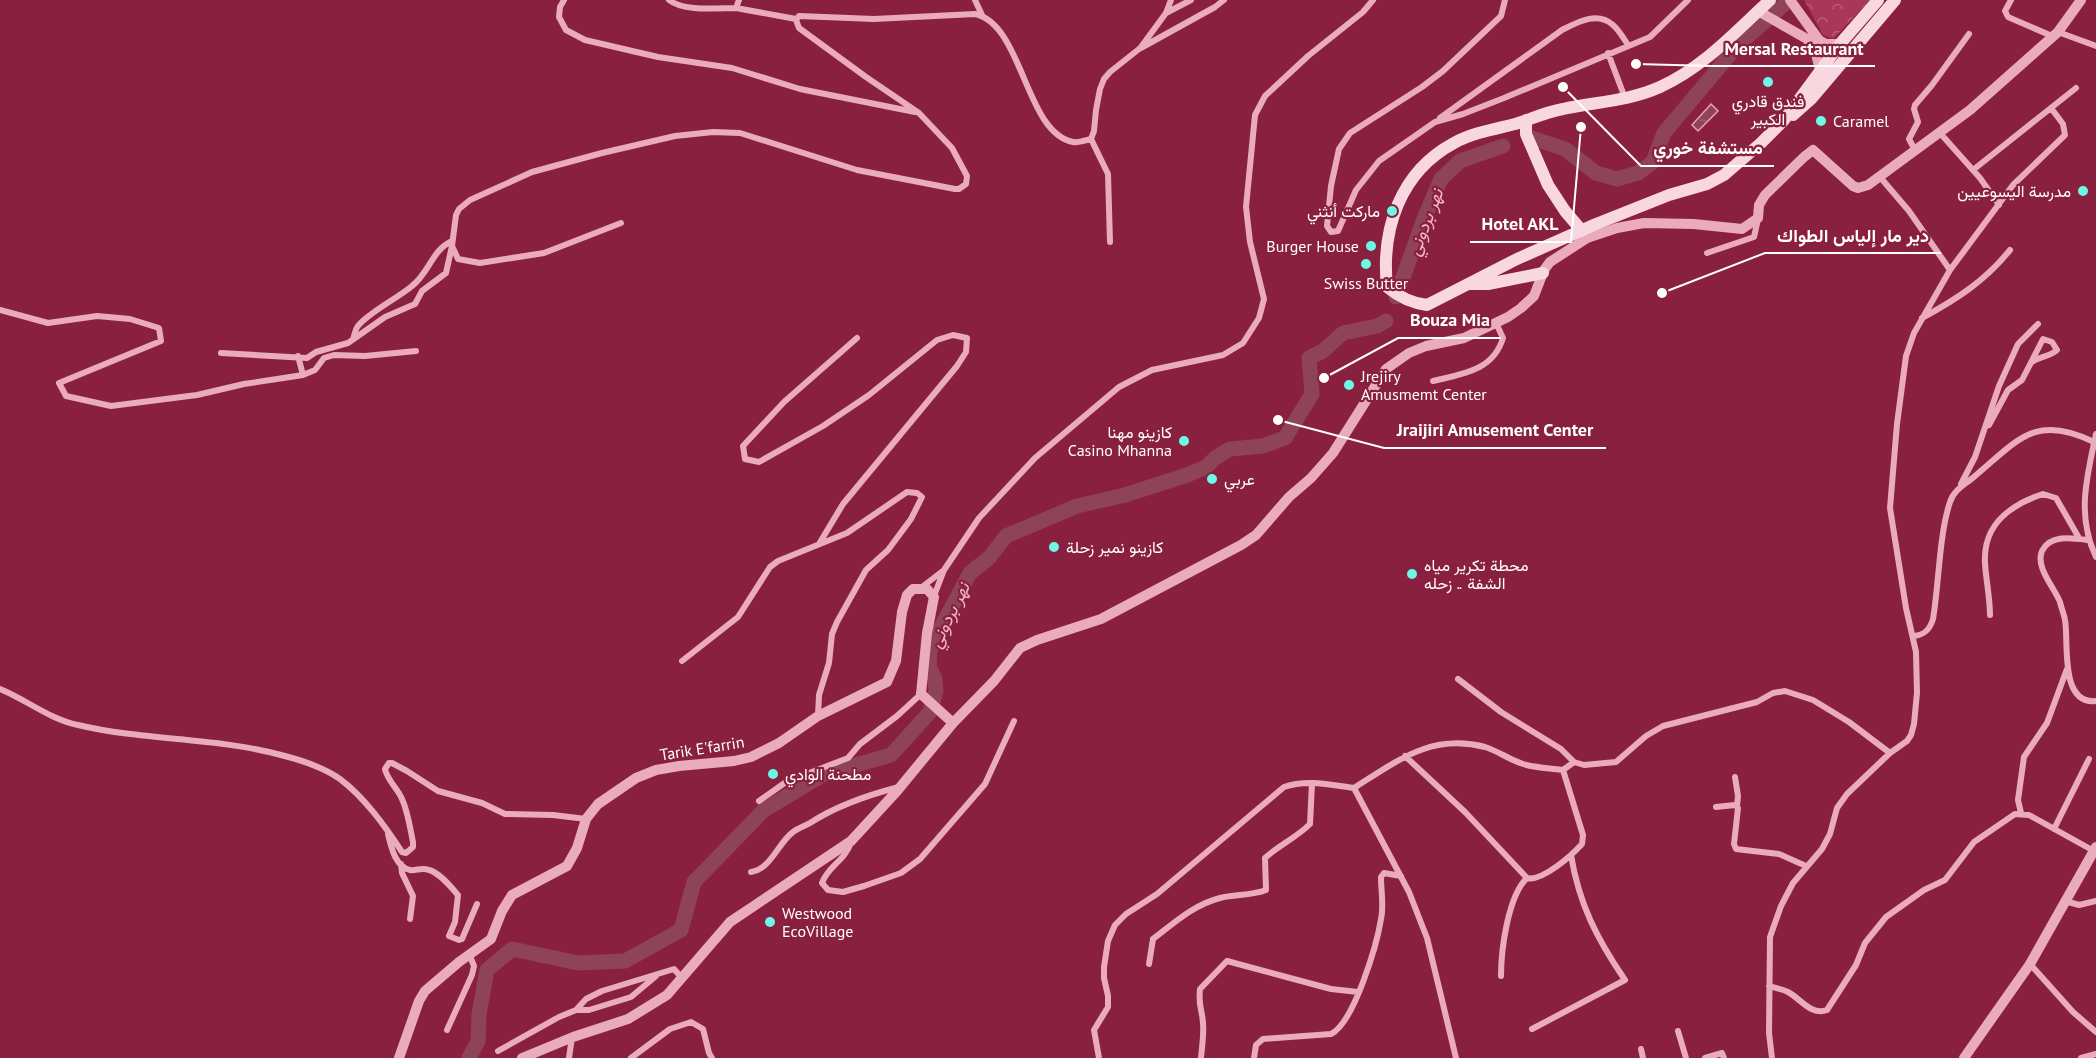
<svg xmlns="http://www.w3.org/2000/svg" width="2096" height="1058" font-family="'PT Sans',Vazirmatn,sans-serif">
	<defs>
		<pattern id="forest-crowns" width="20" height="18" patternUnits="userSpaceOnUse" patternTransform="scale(1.5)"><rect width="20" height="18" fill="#a83759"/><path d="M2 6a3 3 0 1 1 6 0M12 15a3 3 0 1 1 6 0" fill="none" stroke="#b95f7a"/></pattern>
		<pattern id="water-ripples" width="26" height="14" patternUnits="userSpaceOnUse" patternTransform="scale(1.5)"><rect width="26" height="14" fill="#8f4359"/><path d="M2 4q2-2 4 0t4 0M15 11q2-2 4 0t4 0" fill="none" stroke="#a05f72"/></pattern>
	</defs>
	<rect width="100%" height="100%" fill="#89203f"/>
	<path fill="url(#forest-crowns)" d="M1804 0H1870L1833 39 1823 35Z"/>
	<path fill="url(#water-ripples)" stroke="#ec9fb8" stroke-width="1.5" d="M1711 104 1718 111 1698 131 1692 125Z"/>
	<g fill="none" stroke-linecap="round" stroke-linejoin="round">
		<path stroke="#8f4359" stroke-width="15" d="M1532 138 1565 149 1596 173 1617 179 1638 173 1653 162 1664 133 1737 46 1789 0
			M1396 297 1424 219 1441 179 1460 161 1503 146
			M469 1058 478 1041 479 1014 487 970 512 949 578 963 625 961 681 930 694 882 764 810 824 774 891 755 930 712 936 691 935 679 929 666 930 651 934 640 970 573 989 558 1006 536 1077 506 1125 495 1187 475 1206 467 1215 458 1230 449 1263 446 1285 438 1312 394 1309 358 1323 351 1343 333 1377 326 1386 321"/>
		<path stroke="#ebabbf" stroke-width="6" d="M564 0 560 7 559 17 566 30 585 40 658 57 732 68 800 89 915 112
			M669 0C684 12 717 8 736 8L739 0
			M975 0 982 15
			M1505 0 1501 16 1443 71 1422 87 1350 133 1339 149 1331 186 1327 226 1331 232 1338 231 1356 190 1379 161 1435 122 1463 114 1504 98 1650 37 1688 0
			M2011 0 2005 11 2008 17 2052 36
			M736 8 796 19
			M1166 13 1191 0
			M2058 32 2096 46
			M1141 47 1166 13 1171 0
			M1608 53 1625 98
			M1440 118 1562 30C1578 22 1597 11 1613 25 1619 30 1624 39 1628 45
			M1940 133 1980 178 1999 205
			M1091 139 1108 174 1110 242
			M1915 150 1909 139 1918 122 1914 109 1915 105 1932 85 1969 34
			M1973 170 2076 88
			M1880 177 1909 211 1950 270
			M452 246 458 259 480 263 544 253 621 223
			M1707 253 1754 237 1758 219
			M0 310 48 323 97 316 130 319 159 328 161 341 59 383 66 396 111 406 197 395 244 384 303 375 298 356
			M1922 318C1957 299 1985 281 2010 250
			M353 339C355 335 355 329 358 326 368 313 398 298 412 286 429 273 432 250 452 241
			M221 353 307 358 316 352 348 343 385 317 415 304 422 291 446 273 452 246 456 215 459 209 470 200 532 172 602 153 675 136 713 132 740 133 857 170 955 189H959L966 184 967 176 952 148 919 113 866 77 799 28 796 20 799 16 874 19 975 14C1023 24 1025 133 1073 142 1079 143 1086 140 1091 139L1094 131 1096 110 1100 89 1104 79 1110 72 1139 49 1215 7 1224 0
			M303 375 315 370 324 358 334 355 365 356 416 351
			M1433 381C1462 374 1493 371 1503 338L1496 323
			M1989 425 2008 390 2022 380 2043 339 2052 342 2057 350C2050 357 2040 356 2032 362
			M2096 434C2087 477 2076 515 2096 557
			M1961 484 1975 457 1999 386 2018 344 2038 324
			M2088 540C2073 538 2050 534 2042 551 2035 567 2054 587 2060 602 2061 607 2064 614 2065 620 2069 641 2059 705 2096 701
			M819 544 843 504 957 366 966 352 967 338 953 335 937 340 869 395 823 426 759 462 745 459 743 446 784 402 857 338
			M944 570 979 518 1035 458 1119 387 1152 370 1223 355 1243 343 1259 318 1264 299 1250 242 1246 207 1255 115 1265 96 1308 56 1363 12 1373 0
			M922 587 944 570 934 596
			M1990 615C1990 597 1986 581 1985 563 1983 524 2010 505 2043 494L2056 498 2079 538
			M1914 636C1925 635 1930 629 1933 619 1939 584 1939 535 1950 502 1954 489 1966 484 1975 476 2018 440 2035 413 2094 442
			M682 661 738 617 770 567 778 561 847 533 907 492 917 493 922 497 911 519 888 550 866 570 837 622 832 634 829 663 819 695 818 716
			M1458 679 1501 712 1561 749 1574 762 1584 765 1616 762 1646 736 1663 726 1757 702 1773 693 1785 691 1813 700 1849 722 1890 753
			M0 689C27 700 49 719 78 725 145 741 214 737 281 755 301 760 323 767 340 779 365 798 385 826 402 852L406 853 413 847V842C410 828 408 812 402 799 398 789 387 780 385 769L389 763H392L407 771 438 791 482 803 505 814 553 815 586 819
			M1405 756 1465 812 1527 878C1542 882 1572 855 1582 844L1583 835 1563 770
			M1735 777 1738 796 1737 806
			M1354 788 1409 892 1427 938 1456 1058
			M759 801 786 782 848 758 860 744 897 716 921 694
			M1716 807 1735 805 1738 808 1734 844 1736 849 1779 854 1806 866
			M2021 813 2018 800 2024 757 2047 723 2067 669
			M2054 829 2089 759
			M388 834C391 846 395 867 410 870 416 871 422 867 429 870 440 873 451 887 458 895L455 922 449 936 459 940 462 939 477 904
			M851 842C845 861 828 866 822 883L828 890 843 892 864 886 901 873 920 859 985 784 1014 721
			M401 864 402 873 413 896 410 919
			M751 872C771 869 778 843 793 832 798 828 805 826 810 823 836 806 868 795 899 787
			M2065 901 2079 905 2096 901
			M1149 964 1153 939C1174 923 1193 905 1220 898 1235 894 1251 896 1266 890L1265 858C1279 845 1296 838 1310 824L1312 783
			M2030 964 2073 1012 2096 1032
			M1501 976C1501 950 1508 896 1527 878
			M1769 986C1775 988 1782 989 1788 992 1801 999 1811 1016 1827 1010L1856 965 1865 943 1886 917 1924 890 1945 880 1974 842 2015 814 2029 815 2094 851
			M577 1010H589L631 997 656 976
			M1532 1029 1625 980C1597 939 1579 904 1571 855
			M447 1030 472 975 474 966 469 954
			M1678 1031 1686 1058
			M1641 1049 1643 1058
			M498 1051 559 1017 576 1010 586 999 602 991 674 969 681 977
			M569 1058 572 1037
			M631 1058 670 1029 691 1022 703 1029 709 1053 712 1058
			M1099 1058 1094 1030 1108 1007V996L1104 978V967L1108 941 1115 925 1126 914 1157 894 1284 787C1307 779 1331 785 1354 788 1397 761 1431 733 1485 747 1498 751 1510 760 1523 764 1536 768 1550 768 1563 770L1574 762
			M1201 1058C1202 1046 1204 1035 1203 1023 1202 1009 1198 1005 1200 989L1227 961 1331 989 1358 992
			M1254 1058 1256 1045 1263 1039 1331 1034C1354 1023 1377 944 1381 919 1384 905 1381 891 1381 877L1384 873 1401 876
			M1705 1058 1722 1053 1724 1058
			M1772 1058 1769 1033 1770 937 1781 906 1793 883 1822 849 1830 834 1837 808 1847 794 1890 753 1907 741 1911 735 1914 724 1917 693 1916 652 1906 608 1890 508 1897 424 1906 356 1914 333 1950 270 2013 185 2065 135 2063 124 2051 108
			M2081 1058 2096 1054"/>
		<path stroke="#ebabbf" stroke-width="10" d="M1790 0 1819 40 1826 44H1840
			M1758 11 1807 39 1816 54 1820 70
			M399 1058 419 1001 425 991 459 962 491 939 502 911 512 895 567 866 577 848 586 819 598 804 636 778 656 770 679 766 734 761 751 757 779 743 818 716 887 682 896 661 902 612 907 595 913 589H927L934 597 927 633 921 694 953 723
			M522 1058 573 1037 628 1019 667 995 730 922 851 841 897 791 953 723 994 681 1020 648 1037 640 1101 619 1241 545 1256 535 1289 497 1311 478 1333 453 1386 369 1409 353 1426 346 1464 338 1508 317 1521 308 1534 296 1544 270 1550 262 1587 238 1617 228 1644 223 1694 224 1742 229 1758 218 1759 205 1765 195 1804 157 1813 150 1853 186 1858 188 1868 185 1970 110 2058 32 2081 0
			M1964 1058 2030 964 2096 847"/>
		<path stroke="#f8d7e0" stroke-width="12" d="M1770 0C1735 32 1704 67 1660 87 1629 101 1595 102 1563 109 1546 112 1531 119 1515 124 1495 129 1472 133 1454 143 1400 172 1381 229 1387 287 1399 297 1411 303 1427 305L1517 259 1596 224 1669 195 1707 184 1724 175 1761 143 1784 120 1840 44 1878 0
			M1793 115 1811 99 1895 0
			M1526 120V134L1548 185 1565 211 1582 231
			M1471 284H1488L1543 273"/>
	</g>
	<g fill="#6cf8e4" stroke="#89203f" stroke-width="2">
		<circle cx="1768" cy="82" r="6"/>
		<circle cx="1821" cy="121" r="6"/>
		<circle cx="2083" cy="191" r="6"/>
		<circle cx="1392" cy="211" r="6"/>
		<circle cx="1371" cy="246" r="6"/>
		<circle cx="1366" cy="264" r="6"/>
		<circle cx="1349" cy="385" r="6"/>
		<circle cx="1184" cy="441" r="6"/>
		<circle cx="1212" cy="479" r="6"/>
		<circle cx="1054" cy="547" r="6"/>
		<circle cx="1412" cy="574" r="6"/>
		<circle cx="773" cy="774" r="6"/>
		<circle cx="770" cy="922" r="6"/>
	</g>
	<g text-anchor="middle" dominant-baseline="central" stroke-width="4.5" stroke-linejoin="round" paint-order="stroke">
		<g font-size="16" fill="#fff" stroke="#89203f" text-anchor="start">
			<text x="1768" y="101" text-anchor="middle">فندق قادري<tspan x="1768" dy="18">الكبير</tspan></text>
			<text x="1833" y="121">Caramel</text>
			<text x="2071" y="191" text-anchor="end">مدرسة اليسوعيين</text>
			<text x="1380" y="211" text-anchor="end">ماركت أنثني</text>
			<text x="1359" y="246" text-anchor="end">Burger House</text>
			<text x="1366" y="283" text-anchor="middle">Swiss Butter</text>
			<text x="1361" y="376">Jrejiry<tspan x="1361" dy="18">Amusmemt Center</tspan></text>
			<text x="1172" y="432" text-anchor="end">كازينو مهنا<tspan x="1172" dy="18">Casino Mhanna</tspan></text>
			<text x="1224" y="479">عربي</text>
			<text x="1066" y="547">كازينو نمير زحلة</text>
			<text x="1424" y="565">محطة تكرير مياه<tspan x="1424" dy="18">الشفة .. زحله</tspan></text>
			<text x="785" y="774">مطحنة الوادي</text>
			<text x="782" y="913">Westwood<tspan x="782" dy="18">EcoVillage</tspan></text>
		</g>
		<g font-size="16" fill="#fff" stroke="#89203f">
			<text transform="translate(702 748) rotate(-9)">Tarik E'farrin</text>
		</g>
		<g font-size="18" font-style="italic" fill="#f2b7ca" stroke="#89203f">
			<text transform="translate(1425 222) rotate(-69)">نهر بردوني</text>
			<text transform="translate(949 615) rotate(-64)">نهر بردوني</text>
		</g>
	</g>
	<path fill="none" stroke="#fff" stroke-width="2" d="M1636 64L1712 66H1875M1563 87L1641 166H1774M1581 127L1571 242H1470M1662 293L1765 253H1941M1324 378L1398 338H1501M1278 420L1384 448H1606"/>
	<g fill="#fff" stroke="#89203f" stroke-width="2">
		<circle cx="1636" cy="64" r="6"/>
		<circle cx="1563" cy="87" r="6"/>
		<circle cx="1581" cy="127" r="6"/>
		<circle cx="1662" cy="293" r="6"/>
		<circle cx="1324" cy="378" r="6"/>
		<circle cx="1278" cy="420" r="6"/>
	</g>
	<g font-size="18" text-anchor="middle" font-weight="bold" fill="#fff" stroke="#89203f" stroke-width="4.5" stroke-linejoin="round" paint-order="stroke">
		<text x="1794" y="55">Mersal Restaurant</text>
		<text x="1708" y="154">مستشفة خوري</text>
		<text x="1520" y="230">Hotel AKL</text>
		<text x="1853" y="242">دير مار إلياس الطواك</text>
		<text x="1450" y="326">Bouza Mia</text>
		<text x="1495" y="436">Jraijiri Amusement Center</text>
	</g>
</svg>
